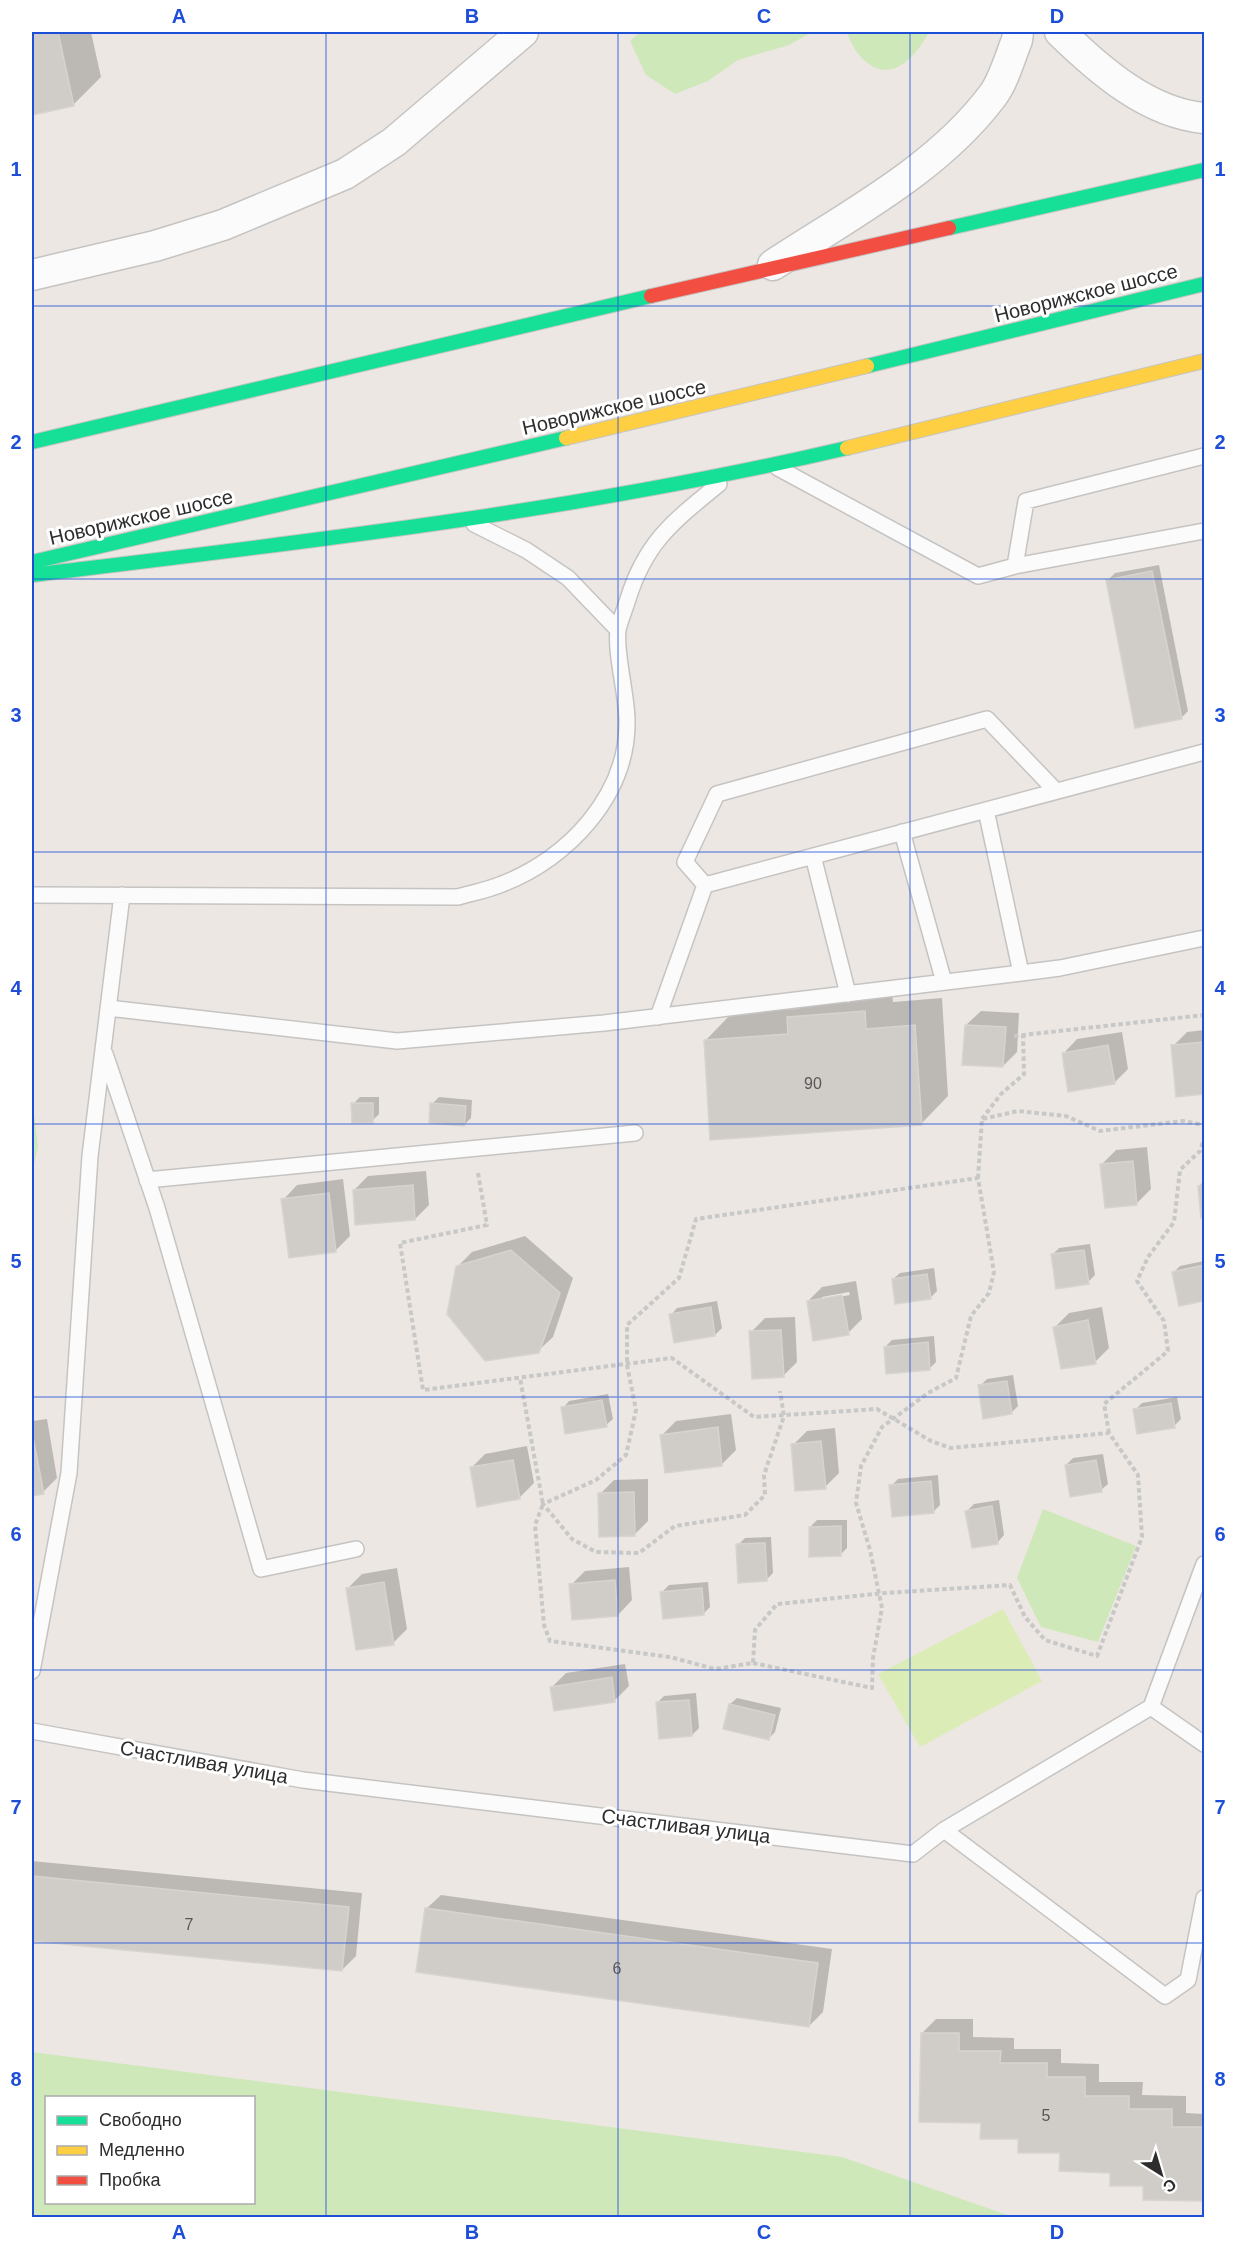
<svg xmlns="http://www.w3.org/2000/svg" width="1236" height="2249" font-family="Helvetica,sans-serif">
	<rect width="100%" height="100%" fill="#ece7e2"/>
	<path fill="#cfe8ba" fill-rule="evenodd" d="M640 32H812L789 45 738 60 708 81 675 94 646 75 630 41Z
		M846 32H929C915 58 889 88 860 56 854 50 850 39 846 32Z
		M32 1095 38 1147 32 1172Z
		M1043 1509 1136 1546 1098 1642 1041 1627 1017 1578Z
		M32 2052 842 2157 1013 2217H32ZM46 2098H254V2202H46Z"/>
	<path fill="#dbecb7" d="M1003 1609 1042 1681 920 1747 878 1674Z"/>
	<path fill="#0003" fill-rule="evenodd" d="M32 32H91L101 77 74 104 32 114Z
		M1159 565 1188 711 1181 718 1108 580 1115 573Z
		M891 985 893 1002 942 998 948 1096 921 1124 705 1041 732 1013 798 1009 816 990Z
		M981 1011 1019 1013 1017 1052 1003 1066 966 1025Z
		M1204 1030V1093L1178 1095 1173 1046 1187 1032Z
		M1122 1032 1128 1069 1114 1083 1063 1054 1077 1039Z
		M360 1097H379V1114L372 1121 353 1104Z
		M439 1097 472 1100 471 1118 464 1125 432 1104Z
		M1147 1147 1151 1189 1136 1204 1102 1164 1116 1150Z
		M426 1171 429 1205 415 1219 354 1190 368 1176Z
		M343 1179 350 1236 336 1250 283 1200 297 1185Z
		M1204 1181V1217H1202L1199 1186Z
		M525 1236 573 1278 553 1337 538 1351 458 1266 472 1252Z
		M1090 1244 1095 1275 1088 1282 1052 1255 1059 1248Z
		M1204 1261V1300L1180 1304 1173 1273 1180 1266Z
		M934 1268 937 1291 930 1298 893 1279 900 1273Z
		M856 1281 862 1319 848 1333 808 1301 822 1287ZM849 1292 850 1295 822 1300V1297Z
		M717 1301 722 1328 715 1335 671 1315 677 1308Z
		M1102 1307 1109 1348 1095 1362 1055 1327 1069 1313Z
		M795 1317 797 1362 783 1376 751 1332 765 1318Z
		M934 1336 936 1362 929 1369 885 1347 892 1340Z
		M1013 1375 1018 1406 1011 1413 980 1386 987 1379Z
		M608 1394 613 1419 606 1425 563 1408 569 1401Z
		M1177 1397 1181 1419 1174 1426 1135 1410 1142 1403Z
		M731 1414 736 1450 722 1464 662 1435 676 1421Z
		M47 1419 57 1478 43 1492 32 1494V1421Z
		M835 1428 839 1473 825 1487 793 1445 807 1431Z
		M527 1446 534 1483 519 1498 471 1468 485 1454Z
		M1103 1454 1108 1484 1101 1490 1066 1465 1073 1458Z
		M938 1475 940 1505 933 1512 891 1486 898 1479Z
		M648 1479V1521L634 1535 600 1494 614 1480Z
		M999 1500 1004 1535 998 1542 967 1511 974 1504Z
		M817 1520H847V1548L840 1555 810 1527Z
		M771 1537 773 1573 766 1580 738 1545 745 1538Z
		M629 1567 632 1600 618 1615 571 1585 585 1571Z
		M397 1568 407 1629 393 1643 348 1588 362 1574Z
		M708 1582 710 1607 703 1614 662 1592 669 1585Z
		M625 1664 629 1686 614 1701 552 1687 566 1673Z
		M696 1693 699 1728 692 1735 657 1703 664 1696Z
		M737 1698 781 1708 775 1732 769 1738 730 1704Z
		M32 1861 362 1893 356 1956 342 1970 32 1940Z
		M441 1895 832 1949 823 2012 809 2026 426 1909Z
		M936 2019H973V2037L1014 2038V2049H1061V2063L1099 2064V2082H1143L1142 2095 1186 2096V2113L1204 2114V2196L1202 2199 1144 2185 982 2121 922 2033Z"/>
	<path fill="#d0cdc9" stroke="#d7d3ce" stroke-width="1.5" d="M32 32H58L74 106 32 115Z
		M1152 571 1182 719 1135 728 1106 580Z
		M865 1011 866 1029 915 1025 922 1125 710 1140 704 1040 788 1034 787 1017Z
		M965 1025 1006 1027 1003 1067 962 1065Z
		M1204 1042V1094L1176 1097 1171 1045Z
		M1108 1045 1115 1084 1068 1092 1062 1053Z
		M351 1103H373V1123H352Z
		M430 1103 466 1106 464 1126 429 1123Z
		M1133 1161 1137 1205 1105 1208 1100 1164Z
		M413 1185 415 1220 355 1225 353 1190Z
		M1204 1185V1218H1201L1198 1186Z
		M329 1193 336 1252 289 1258 281 1199Z
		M511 1250 560 1293 539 1353 485 1361 447 1314 456 1266Z
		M1084 1250 1089 1284 1056 1289 1051 1254Z
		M1204 1265V1301L1179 1306 1172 1272Z
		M927 1274 931 1299 895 1304 892 1279Z
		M842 1295 849 1335 813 1341 807 1301Z
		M711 1307 715 1336 674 1343 669 1314Z
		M1088 1320 1096 1364 1061 1369 1053 1327Z
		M781 1330 784 1377 752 1379 749 1331Z
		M928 1342 930 1370 886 1374 884 1347Z
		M1007 1381 1012 1414 983 1419 978 1385Z
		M602 1400 607 1427 565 1434 561 1407Z
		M1171 1403 1175 1428 1137 1434 1133 1409Z
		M718 1427 722 1466 665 1473 660 1435Z
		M32 1432 44 1494 32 1496Z
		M821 1441 826 1489 795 1491 791 1444Z
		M513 1460 520 1499 477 1507 470 1467Z
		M1096 1460 1102 1492 1070 1497 1065 1465Z
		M931 1481 934 1513 892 1517 889 1485Z
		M634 1492 635 1536 599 1537 598 1493Z
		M992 1506 998 1544 972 1548 965 1511Z
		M841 1526V1556L809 1557V1527Z
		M765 1543 767 1581 738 1583 736 1544Z
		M615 1580 618 1616 572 1620 569 1584Z
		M384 1582 394 1645 356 1650 346 1588Z
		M702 1588 704 1615 663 1619 660 1592Z
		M612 1677 615 1702 554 1711 550 1687Z
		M689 1700 692 1736 659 1739 656 1702Z
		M729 1704 775 1715 769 1740 723 1729Z
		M32 1876 349 1907 342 1971 32 1941Z
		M425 1908 818 1963 809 2027 416 1972Z
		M921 2033H959V2051H1001L1000 2063H1047V2077H1085V2096H1129V2109H1172V2127H1204L1202 2201 1143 2200V2186H1110V2173L1059 2171 1060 2153H1018V2139H980L981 2123 919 2122Z"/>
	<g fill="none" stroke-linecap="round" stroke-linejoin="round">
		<g stroke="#c5c4c3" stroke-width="18">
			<path id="lane" d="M778 468 978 576 1015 566 1204 531
				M474 524 526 550 568 578 618 630
				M1015 566 1026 501 1204 456
				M986 810 1021 973
				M902 832 944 982
				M813 856 848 994
				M705 885 685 862 717 794 987 719 1056 791
				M32 895 458 897C472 893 488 890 502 884 568 859 628 795 627 721 627 695 615 653 618 630 620 620 625 609 628 599 646 541 674 521 719 484
				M108 1008 397 1041 604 1023 1021 973 1060 968 1204 938
				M658 1017 705 885 1204 752
				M105 1054 157 1208 261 1569 356 1549
				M147 1180 635 1133
				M32 1671 69 1473 90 1156 122 895
				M1151 1707 1204 1744
				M32 1731 303 1780 913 1854 944 1830 1151 1707 1204 1564
				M944 1830 1165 1996 1188 1980 1204 1898"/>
		</g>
		<g stroke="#c5c4c3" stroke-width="33">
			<path id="street" d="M1060 32C1099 70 1148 113 1204 118
				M773 265C849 215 938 169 993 95 1004 80 1010 57 1017 40L1018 32
				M32 275 155 246 223 225 345 174 394 142 523 32"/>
		</g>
		<g stroke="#c5c4c3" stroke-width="16">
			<path id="fast" d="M949 228 1204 170
				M867 366 1204 284
				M32 442 651 296
				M32 562 566 438
				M32 575C305 542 578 511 847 448"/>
		</g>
		<g stroke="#c5c4c3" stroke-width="16">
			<path id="slow" d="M566 438 867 366
				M847 448 1204 361"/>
		</g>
		<g stroke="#c5c4c3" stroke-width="16">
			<path id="jam" d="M651 296 949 228"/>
		</g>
		<path stroke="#c8c8c8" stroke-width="4" stroke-dasharray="4.5 3" stroke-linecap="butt" d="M1014 1036 1204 1015
			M982 1119 1001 1094 1024 1074 1023 1035
			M478 1173 487 1225 400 1243 423 1390 672 1358 754 1417 877 1409 931 1441 951 1448 1109 1433 1138 1475 1142 1537 1097 1656 1045 1640 1025 1617 1010 1585 885 1593 777 1604 755 1630 753 1663 715 1669 670 1657 550 1641 544 1625 535 1525 543 1504 520 1378
			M978 1178 982 1119 1018 1111 1066 1116 1100 1131 1183 1121 1204 1125
			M1109 1433 1104 1404 1168 1351 1164 1321 1137 1281 1148 1257 1174 1222 1180 1170 1200 1151 1204 1139
			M753 1663 872 1688 873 1658 882 1608 870 1550 856 1503 861 1466 882 1427 928 1393 956 1378 971 1316 989 1293 994 1272 978 1178 696 1219 679 1278 627 1325V1365L636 1410 626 1455 596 1480 543 1504 572 1539 596 1552 639 1553 675 1526 745 1515 765 1495 764 1475 784 1416 780 1391"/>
		<use href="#lane" stroke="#fcfbfb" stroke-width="15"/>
		<use href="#street" stroke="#fcfbfb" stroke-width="30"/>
		<use href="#fast" stroke="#16e098" stroke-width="14"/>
		<use href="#slow" stroke="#ffcf43" stroke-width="14"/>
		<use href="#jam" stroke="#f24e42" stroke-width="14"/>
	</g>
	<path fill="none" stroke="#1d4ed8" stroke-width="1.5" stroke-opacity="0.55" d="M326 32V2218M618 32V2218M910 32V2218M32 306H1204M32 579H1204M32 852H1204M32 1124H1204M32 1397H1204M32 1670H1204M32 1943H1204"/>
	<g text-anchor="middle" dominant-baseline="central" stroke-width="6" stroke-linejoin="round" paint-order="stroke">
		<g font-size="16" fill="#585756">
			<text x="813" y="1083">90</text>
			<text x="189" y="1924">7</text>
			<text x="617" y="1968">6</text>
			<text x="1046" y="2115">5</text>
		</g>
		<g font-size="20" fill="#2d2d2d" stroke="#fff">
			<text transform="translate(1086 293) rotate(-14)">Новорижское шоссе</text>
			<text transform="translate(614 407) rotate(-13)">Новорижское шоссе</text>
			<text transform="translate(141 517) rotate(-13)">Новорижское шоссе</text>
			<text transform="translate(204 1762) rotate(10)">Счастливая улица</text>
			<text transform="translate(686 1826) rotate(7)">Счастливая улица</text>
		</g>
	</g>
	<rect width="1236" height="2249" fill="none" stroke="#ffffff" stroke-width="66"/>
	<rect x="45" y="2096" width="210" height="108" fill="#ffffff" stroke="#ababab" stroke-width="1.5"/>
	<rect x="57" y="2116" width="30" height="9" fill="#16e098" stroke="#ababab" stroke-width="1.5"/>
	<text x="99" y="2126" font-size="18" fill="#2d2d2d">Свободно</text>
	<rect x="57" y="2146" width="30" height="9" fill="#ffcf43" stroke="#ababab" stroke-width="1.5"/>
	<text x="99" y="2156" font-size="18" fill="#2d2d2d">Медленно</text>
	<rect x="57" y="2176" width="30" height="9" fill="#f24e42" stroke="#ababab" stroke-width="1.5"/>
	<text x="99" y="2186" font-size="18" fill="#2d2d2d">Пробка</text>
	<g transform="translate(1161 2174) rotate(143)" stroke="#ffffff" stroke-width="4.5" paint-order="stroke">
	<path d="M0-4.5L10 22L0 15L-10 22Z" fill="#2d2d2d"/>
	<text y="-9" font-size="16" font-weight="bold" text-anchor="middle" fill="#2d2d2d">С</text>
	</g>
	<rect x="33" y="33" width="1170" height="2183" fill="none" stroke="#1d4ed8" stroke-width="2"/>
	<g font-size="20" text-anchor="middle" font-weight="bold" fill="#1d4ed8">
		<text x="179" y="23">A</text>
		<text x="472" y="23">B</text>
		<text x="764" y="23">C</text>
		<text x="1057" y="23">D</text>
		<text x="16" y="176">1</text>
		<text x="1220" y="176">1</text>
		<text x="16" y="449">2</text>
		<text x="1220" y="449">2</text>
		<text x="16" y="722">3</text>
		<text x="1220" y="722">3</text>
		<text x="16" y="995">4</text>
		<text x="1220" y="995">4</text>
		<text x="16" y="1268">5</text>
		<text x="1220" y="1268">5</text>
		<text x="16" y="1541">6</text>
		<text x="1220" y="1541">6</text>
		<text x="16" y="1814">7</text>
		<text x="1220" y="1814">7</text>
		<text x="16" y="2086">8</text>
		<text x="1220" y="2086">8</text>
		<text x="179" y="2239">A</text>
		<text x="472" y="2239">B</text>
		<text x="764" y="2239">C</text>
		<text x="1057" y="2239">D</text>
	</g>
</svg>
